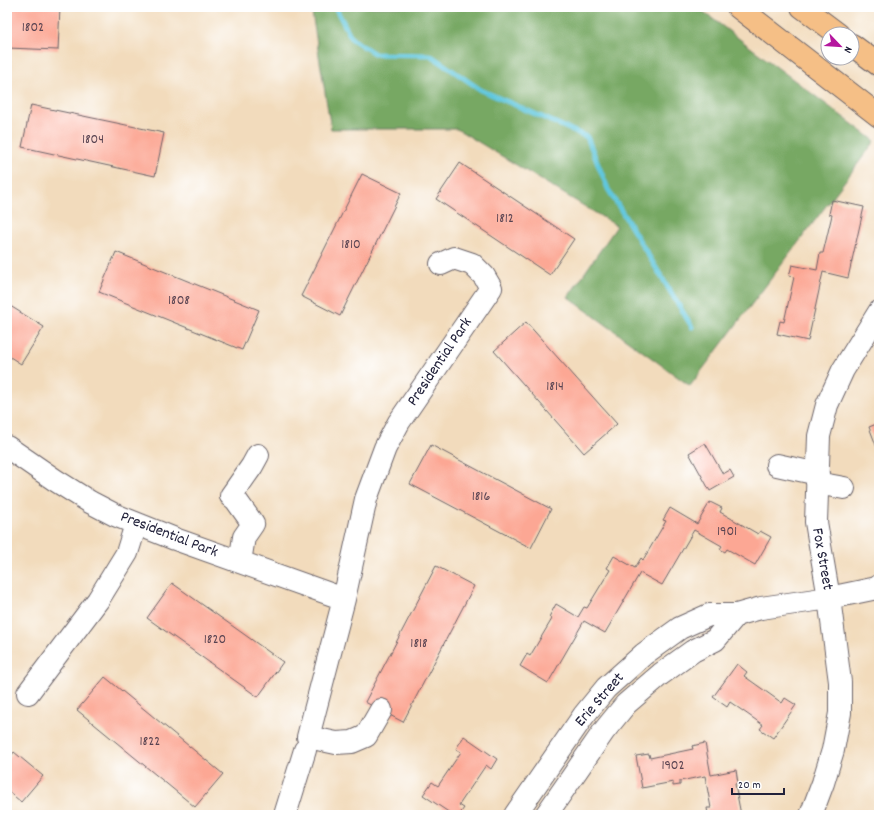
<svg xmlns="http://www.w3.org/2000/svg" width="886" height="822" font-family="Dekko,sans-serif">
	<rect width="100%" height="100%" fill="#fff"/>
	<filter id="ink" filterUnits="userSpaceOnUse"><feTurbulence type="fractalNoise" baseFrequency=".025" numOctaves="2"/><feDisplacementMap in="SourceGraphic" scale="8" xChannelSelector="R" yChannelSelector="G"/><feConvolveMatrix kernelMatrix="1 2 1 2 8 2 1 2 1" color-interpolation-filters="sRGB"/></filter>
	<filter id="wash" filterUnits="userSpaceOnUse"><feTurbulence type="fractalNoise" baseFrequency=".012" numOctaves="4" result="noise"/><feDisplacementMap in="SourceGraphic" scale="16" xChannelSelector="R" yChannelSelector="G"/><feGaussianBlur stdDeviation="0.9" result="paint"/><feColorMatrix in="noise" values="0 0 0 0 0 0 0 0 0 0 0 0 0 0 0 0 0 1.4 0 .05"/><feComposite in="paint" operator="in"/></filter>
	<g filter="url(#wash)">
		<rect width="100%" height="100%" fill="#f2dbbc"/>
		<path fill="#77a863" stroke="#4c654f" d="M311 7H697L875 141 690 386 568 297 617 226 457 129H331Z"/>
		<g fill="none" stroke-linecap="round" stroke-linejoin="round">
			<path stroke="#61c7de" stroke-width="5" d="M335 7 352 39 375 54 430 55 481 90 587 137 608 189 692 327"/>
		</g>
		<g id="blocks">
			<path fill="#fca794" d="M7 7H60L58 50 7 48Z
				M31 105 164 133 155 176 22 147Z
				M460 163 574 239 550 275 436 199Z
				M362 174 401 193 340 316 301 296Z
				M832 200 864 207 848 278 823 272 808 341 777 334 780 321 784 322 794 277 789 276 792 265 817 270 820 253H823L832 215 829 214Z
				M116 252 259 310 242 350 99 292Z
				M7 304 44 327 21 364 7 355Z
				M526 322 617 424 584 453 494 351Z
				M879 423V453L869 427Z
				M705 443 723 474 730 470 734 477 710 491 689 453Z
				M431 445 551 509 531 548 410 484Z
				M710 502 722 508 720 512 758 534 760 531 771 537 755 565 727 549 725 552 720 549 722 546 694 530 662 585 640 573 605 633 584 621 548 683 520 666 527 654 530 656 552 619 549 617 556 604 578 617 584 607 587 608 610 570 607 568 614 556 635 568 641 558 643 560 666 521 663 520 670 508 697 524Z
				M436 566 474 586 403 722 365 702Z
				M172 583 283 662 258 697 147 618Z
				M737 664 747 672 744 676 782 703 785 698 796 705 773 738 760 729 763 725 730 702 727 707 713 697Z
				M105 677 223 774 195 807 77 710Z
				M464 736 497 759 491 769 486 765 459 805 464 808 459 815H453L423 795 432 782 438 786 461 752 456 749Z
				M705 743 711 775 736 770 738 783 735 784 741 815H712V813L708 814 707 808H711L705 776 680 781V785L673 786V782L642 788 636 756 649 754 650 758 693 749 692 746Z
				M14 752 43 776 21 802 7 790V761Z"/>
		</g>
	</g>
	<g filter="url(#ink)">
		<use href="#blocks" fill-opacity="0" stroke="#6b6368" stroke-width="1"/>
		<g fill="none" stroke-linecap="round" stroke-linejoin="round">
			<g stroke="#6b6368" stroke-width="24">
				<path id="minor" d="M7 447 55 480 90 502 115 515 175 539 344 599
					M777 465 818 474
					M817 483 844 488
					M240 562 244 537 253 524 236 500 231 496 252 466 258 455
					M28 693 98 600 127 553 136 524
					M381 710 366 736 352 742 336 743 308 737 344 599 366 499 385 448 399 422 491 288 484 276 472 264 454 258 441 264
					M285 815 305 750
					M515 815 584 715 606 688 644 654 680 628 709 615H736L761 608 829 598 877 588 879 586
					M546 815 604 731 626 704 661 674 693 651 715 640 736 615
					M811 815 823 783 833 750 840 713V682L829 598 816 522 819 436 827 405 843 370 879 312"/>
			</g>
			<g stroke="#6b6368" stroke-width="24">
				<path id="major" d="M738 7 879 116
					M802 7 838 34
					M852 45 879 65"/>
			</g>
			<use href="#minor" stroke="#fff" stroke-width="22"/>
			<use href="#major" stroke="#f5bf86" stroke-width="22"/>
		</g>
	</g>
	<g text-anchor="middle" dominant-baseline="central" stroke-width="3" stroke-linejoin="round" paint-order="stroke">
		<g font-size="14" fill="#584351">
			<text x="33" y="28">1802</text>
			<text x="93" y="140">1804</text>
			<text x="505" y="219">1812</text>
			<text x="351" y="245">1810</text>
			<text x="179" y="301">1808</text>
			<text x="555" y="387">1814</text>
			<text x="481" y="497">1816</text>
			<text x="727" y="532">1901</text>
			<text x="215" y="640">1820</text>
			<text x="419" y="644">1818</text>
			<text x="150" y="742">1822</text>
			<text x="673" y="766">1902</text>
		</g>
		<g font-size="16" fill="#22223b" stroke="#fff">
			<text transform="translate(440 362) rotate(-56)">Presidential Park</text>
			<text transform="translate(169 535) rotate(21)">Presidential Park</text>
			<text transform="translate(822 559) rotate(80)">Fox Street</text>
			<text transform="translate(600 700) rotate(-49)">Erie Street</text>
		</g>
	</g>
	<rect width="886" height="822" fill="none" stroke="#fff" stroke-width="24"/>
	<g transform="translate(840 46) rotate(115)"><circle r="19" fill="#ffffff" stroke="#a7a7b1"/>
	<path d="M0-3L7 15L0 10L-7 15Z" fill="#b5179e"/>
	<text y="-6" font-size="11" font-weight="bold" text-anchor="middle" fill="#22223b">N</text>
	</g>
	<path d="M732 788v6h52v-6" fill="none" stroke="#22223b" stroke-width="2"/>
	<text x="738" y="788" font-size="12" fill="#22223b" stroke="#ffffff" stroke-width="3" paint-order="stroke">20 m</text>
</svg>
